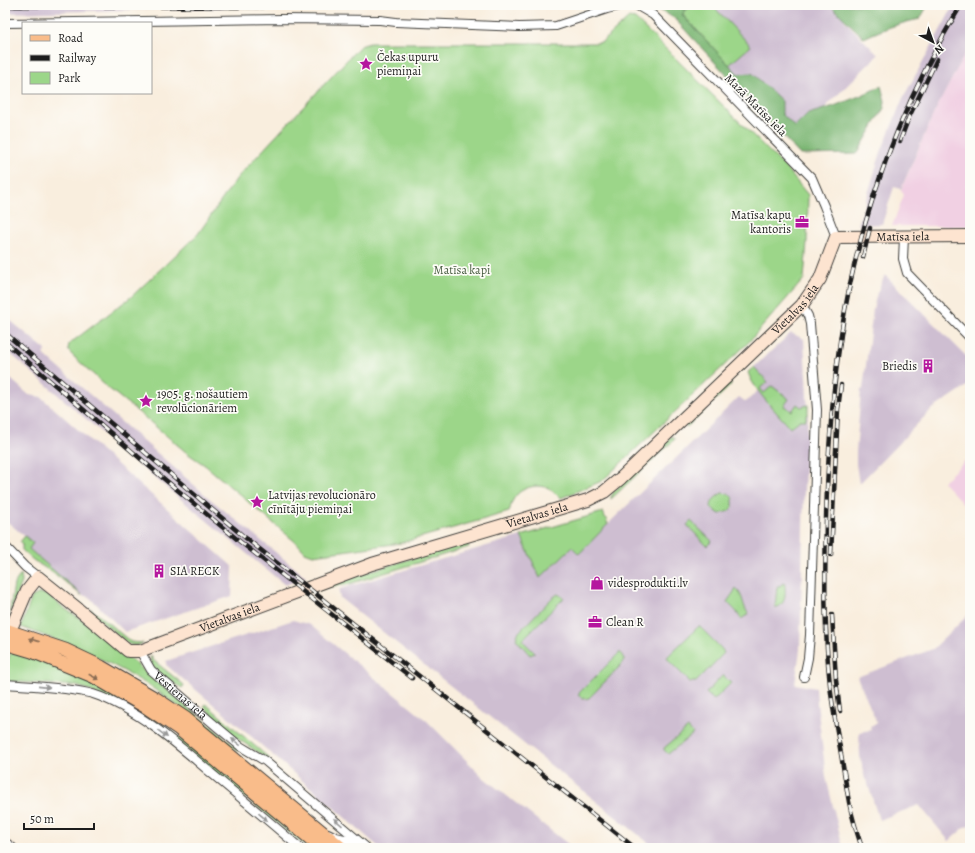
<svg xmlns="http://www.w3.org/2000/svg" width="975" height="853" font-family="Alegreya,serif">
	<rect width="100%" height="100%" fill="#fdfcf7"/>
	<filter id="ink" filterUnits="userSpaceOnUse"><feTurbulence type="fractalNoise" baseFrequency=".025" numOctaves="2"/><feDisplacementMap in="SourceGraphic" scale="8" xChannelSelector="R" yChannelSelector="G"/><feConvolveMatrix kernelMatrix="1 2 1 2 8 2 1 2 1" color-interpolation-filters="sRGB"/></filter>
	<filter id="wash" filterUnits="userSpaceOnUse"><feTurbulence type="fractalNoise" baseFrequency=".012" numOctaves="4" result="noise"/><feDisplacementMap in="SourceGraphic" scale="16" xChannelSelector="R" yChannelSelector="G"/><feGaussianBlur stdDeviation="0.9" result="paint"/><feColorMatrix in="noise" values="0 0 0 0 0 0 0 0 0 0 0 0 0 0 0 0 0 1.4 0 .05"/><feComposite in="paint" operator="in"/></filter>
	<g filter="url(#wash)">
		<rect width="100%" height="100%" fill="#f9eede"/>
		<path fill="#f1d0e3" d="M970 44V226H892L904 195 901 190 933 115Z
			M970 456V511L943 482Z"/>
		<path fill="#cebed1" d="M5 5H334L5 13Z
			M658 5H859L844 20 878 55 793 139 674 18Z
			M954 5H970V44L933 115 901 189 894 187 882 224 858 225 881 152 903 98Z
			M885 275 970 360V384L931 410 859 484 856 464V452L861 390 863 389 873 309 877 293Z
			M5 316 46 350 43 354 209 498 306 577 285 585 138 464 5 349Z
			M791 333 804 339 808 414 804 489 800 650 795 684 816 688 817 703 826 777 843 848H655L340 598 339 593 340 589 603 512 608 524 739 397 746 402 767 382 754 367Z
			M5 374 29 395 41 397 233 567 232 596 125 632 89 597 82 595 29 549 33 543 5 520Z
			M970 613V826L965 827 949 841 919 805 879 820 867 781 865 779 860 756 859 732 871 730 870 727 877 723 857 677 933 649Z
			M293 620 310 625 427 721 484 778 573 848H380L238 725 166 665V661Z"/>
		<path fill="#9cd689" stroke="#5c7952" d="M692 5H712L751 46 729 65 682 14Z
			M629 18 635 19 652 35 785 167 808 195 807 242 804 279 748 343 602 481 561 498C557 495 553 491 548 488 536 483 519 488 513 500 511 504 510 509 509 512L401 543 313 555 305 552 299 545 206 466 187 453 142 415 107 387 70 353 68 349 69 344 131 297 198 234 237 178 360 46 370 43H597L602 42Z
			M754 367 768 382 760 388 764 393 772 386 789 399 784 406 792 411 797 404 801 407 808 405V414L806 415V420H800L790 428C778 413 753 390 748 372Z
			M728 384H732L687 427 685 424 725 386Z
			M672 436 675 439 611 499V497L614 491Z
			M722 493 729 494 733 498V507L729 511 720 514 711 508C711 500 716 497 722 493Z
			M603 512 608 524 579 554 572 547 540 578 521 536Z
			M691 521 712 541 707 546 687 525Z
			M25 536 33 543 29 549 82 595H81L59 577 33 560 22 550V544L20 542Z
			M467 542 469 547 349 584 328 587 318 590 357 575Z
			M21 574 22 582 9 616 14 584Z
			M785 583C785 592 787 602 778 607H775L777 587Z
			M736 589C744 595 742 607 749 614L741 619 736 611 727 602Z
			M40 593 48 595 64 608 91 626 238 749V752C210 733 185 710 157 691 116 663 68 644 21 627L32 597Z
			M558 594 564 598 522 640 535 653 530 655 516 639 518 633 552 598Z
			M90 608 131 642 143 643C138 646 134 646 128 644L94 615Z
			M699 626 722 649 724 653 696 682H690L669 661 667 657Z
			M12 650C47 663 85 675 118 695 188 738 250 795 313 848H307L157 725 86 689 77 686 5 681V667Z
			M620 652 624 659 623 663 592 695 589 698 584 699 578 694Z
			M151 656 153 660 184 685 182 688C171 681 147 672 151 656Z
			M723 675 731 683 714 700 706 693Z
			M206 704 269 758V760L231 734 217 721 204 706Z
			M688 728 693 734 668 754 664 750V748Z"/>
		<path fill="#7db775" stroke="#4c6a48" d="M651 5H688L682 15 738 74 752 73 782 101V114L795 127 808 114 834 106 862 95 881 86 885 101 884 108 857 154 800 155 674 18Z
			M830 5H928L920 19C900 23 883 29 864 38Z"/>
	</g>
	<g filter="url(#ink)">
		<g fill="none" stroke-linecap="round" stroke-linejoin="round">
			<g stroke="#3d3c39" stroke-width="10">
				<g id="street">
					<path d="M636 5 653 15 812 178 824 206 836 237"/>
					<path d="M7 23 282 19 380 20 396 22 519 27 556 26 607 9 619 6 635 5"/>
					<path d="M904 237 903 259 907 273 970 338"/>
					<path d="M802 305 808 316 810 324 817 410 810 635 808 658 804 677"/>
					<path d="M5 546 25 567 38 577"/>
					<path id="s1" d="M140 651 151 670 216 726 240 746 265 761 367 848"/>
					<path d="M5 684C31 686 68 687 93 694 136 708 177 744 211 773 241 798 271 823 300 848"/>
					<path d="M328 833 336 837 357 842"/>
					<path d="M5 842 13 848"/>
				</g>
			</g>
			<g stroke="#3d3c39" stroke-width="14">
				<g id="secondary">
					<path id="s2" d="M13 624 27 591 38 577 78 609 128 651H140L372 564 588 500 604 492 621 478 802 305 820 279 836 237 970 236"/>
				</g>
			</g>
			<g stroke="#3d3c39" stroke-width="15">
				<path id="primary" d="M5 630 65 650 101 667 156 699 186 719 341 848
					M5 643 32 651 93 676 148 708 178 728 322 848"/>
			</g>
			<use href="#street" stroke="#fff" stroke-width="8"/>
			<use href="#secondary" stroke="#fde4d0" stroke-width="12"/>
			<use href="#primary" stroke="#f9bc8a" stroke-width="13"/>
			<g stroke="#1c1c1c" stroke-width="4.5">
				<path id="rail" d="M5 6 261 7 289 5
					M900 141 909 117 937 59
					M863 257 870 228
					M5 333 242 535 635 848
					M5 342 163 478 238 540 412 678
					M831 555 838 409 841 385
					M832 615 836 680 840 711
					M862 848C857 833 852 817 849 802 845 780 842 758 838 737 835 720 832 702 830 685 824 630 825 574 826 519 828 441 834 361 850 284 871 186 909 91 961 5"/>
			</g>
			<use href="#rail" stroke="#fdfcf7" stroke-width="3" stroke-dasharray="9" stroke-linecap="butt"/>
		</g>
		<defs><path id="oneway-solid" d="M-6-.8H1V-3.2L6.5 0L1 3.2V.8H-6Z"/></defs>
		<g fill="#8a6c53">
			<use href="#oneway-solid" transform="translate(34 640) rotate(-162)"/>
			<use href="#oneway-solid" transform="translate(94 677) rotate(27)"/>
		</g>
		<g fill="#999">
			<use href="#oneway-solid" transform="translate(44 687) rotate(6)"/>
			<use href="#oneway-solid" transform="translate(163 734) rotate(37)"/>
			<use href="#oneway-solid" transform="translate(236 742) rotate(-142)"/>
			<use href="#oneway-solid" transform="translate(263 817) rotate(40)"/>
			<use href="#oneway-solid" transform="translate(338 822) rotate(-139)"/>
		</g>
	</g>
	<defs>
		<g id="sight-bare" transform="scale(1.08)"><path d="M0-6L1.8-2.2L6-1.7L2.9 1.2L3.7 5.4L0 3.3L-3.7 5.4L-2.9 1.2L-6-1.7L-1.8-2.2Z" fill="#b5179e" stroke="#fdfcf7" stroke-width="2.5" paint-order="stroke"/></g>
		<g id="office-bare" transform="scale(1.08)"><path d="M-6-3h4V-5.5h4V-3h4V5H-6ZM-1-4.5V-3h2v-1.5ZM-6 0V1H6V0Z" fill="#b5179e" stroke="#fdfcf7" stroke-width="2.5" paint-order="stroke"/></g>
		<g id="building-bare" transform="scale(1.08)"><path d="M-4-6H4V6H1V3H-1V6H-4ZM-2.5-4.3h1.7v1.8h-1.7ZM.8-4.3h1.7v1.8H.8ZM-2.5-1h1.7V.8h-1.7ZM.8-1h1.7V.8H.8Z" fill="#b5179e" stroke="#fdfcf7" stroke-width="2.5" paint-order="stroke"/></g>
		<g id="shop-bare" transform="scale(1.08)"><path d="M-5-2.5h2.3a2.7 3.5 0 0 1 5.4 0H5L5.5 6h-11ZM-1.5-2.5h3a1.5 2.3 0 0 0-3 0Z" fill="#b5179e" stroke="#fdfcf7" stroke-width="2.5" paint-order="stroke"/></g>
	</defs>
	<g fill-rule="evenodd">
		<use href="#sight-bare" x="366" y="64"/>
		<use href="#office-bare" x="802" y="222"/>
		<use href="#building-bare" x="928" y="366"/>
		<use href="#sight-bare" x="146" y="401"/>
		<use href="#sight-bare" x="257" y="502"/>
		<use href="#building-bare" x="159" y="571"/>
		<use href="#shop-bare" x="597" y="583"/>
		<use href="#office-bare" x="595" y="622"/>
	</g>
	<g text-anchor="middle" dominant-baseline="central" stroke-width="3.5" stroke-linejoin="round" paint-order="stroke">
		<g font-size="12" fill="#1c1c1c" stroke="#fdfcf7" text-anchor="start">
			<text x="377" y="57">Čekas upuru<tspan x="377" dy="14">piemiņai</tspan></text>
			<text x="791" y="215" text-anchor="end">Matīsa kapu<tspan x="791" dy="14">kantoris</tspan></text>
			<text x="917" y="366" text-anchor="end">Briedis</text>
			<text x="157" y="394">1905. g. nošautiem<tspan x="157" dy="14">revolūcionāriem</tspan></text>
			<text x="268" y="495">Latvijas revolucionāro<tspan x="268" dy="14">cīnītāju piemiņai</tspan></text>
			<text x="170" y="571">SIA RECK</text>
			<text x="608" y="583">videsprodukti.lv</text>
			<text x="606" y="622">Clean R</text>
		</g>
		<g font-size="12" fill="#1c1c1c" stroke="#fdfcf7">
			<text transform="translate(756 105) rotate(45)">Mazā Matīsa iela</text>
			<text stroke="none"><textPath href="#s2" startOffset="1089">Matīsa iela</textPath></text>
			<text stroke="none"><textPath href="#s2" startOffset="938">Vietalvas iela</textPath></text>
			<text stroke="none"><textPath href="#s2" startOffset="602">Vietalvas iela</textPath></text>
			<text stroke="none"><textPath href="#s2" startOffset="278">Vietalvas iela</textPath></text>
			<text stroke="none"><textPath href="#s1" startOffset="61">Vestienas iela</textPath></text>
		</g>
		<g font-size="12" fill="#495d42" stroke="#fdfcf7">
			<text x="462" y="270">Matīsa kapi</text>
		</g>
	</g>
	<rect width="975" height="853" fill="none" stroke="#fdfcf7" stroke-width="20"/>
	<rect x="22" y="22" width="130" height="72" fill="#fdfcf7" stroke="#a3a29f"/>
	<rect x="30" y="35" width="20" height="6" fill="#f9bc8a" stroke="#a3a29f"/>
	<text x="58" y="42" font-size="12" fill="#1c1c1c">Road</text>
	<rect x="30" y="55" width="20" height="6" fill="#1c1c1c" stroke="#a3a29f"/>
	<text x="58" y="62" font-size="12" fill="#1c1c1c">Railway</text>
	<rect x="30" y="72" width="20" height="12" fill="#9cd689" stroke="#a3a29f"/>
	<text x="58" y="82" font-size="12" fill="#1c1c1c">Park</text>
	<g transform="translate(933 42) rotate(139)" stroke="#fdfcf7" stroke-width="3" paint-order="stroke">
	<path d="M0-3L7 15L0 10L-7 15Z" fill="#1c1c1c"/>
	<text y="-6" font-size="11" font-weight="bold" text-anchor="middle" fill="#1c1c1c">N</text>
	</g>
	<path d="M24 823v6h70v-6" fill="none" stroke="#1c1c1c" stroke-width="2"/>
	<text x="30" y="823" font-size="12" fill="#1c1c1c" stroke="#fdfcf7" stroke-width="3" paint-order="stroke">50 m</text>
</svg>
